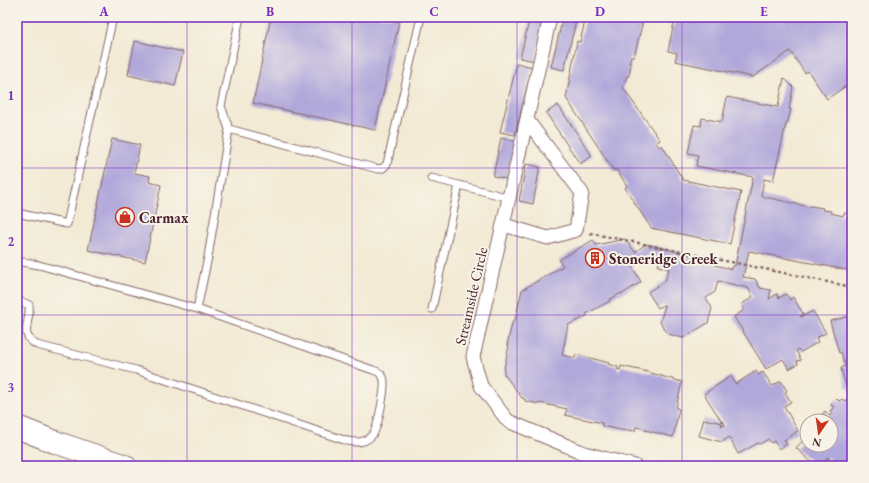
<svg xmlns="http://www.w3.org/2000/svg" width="869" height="483" font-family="'EB Garamond',serif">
	<rect width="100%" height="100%" fill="#f7f3e8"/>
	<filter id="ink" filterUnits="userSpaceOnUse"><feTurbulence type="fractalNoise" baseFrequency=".025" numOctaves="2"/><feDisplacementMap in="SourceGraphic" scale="8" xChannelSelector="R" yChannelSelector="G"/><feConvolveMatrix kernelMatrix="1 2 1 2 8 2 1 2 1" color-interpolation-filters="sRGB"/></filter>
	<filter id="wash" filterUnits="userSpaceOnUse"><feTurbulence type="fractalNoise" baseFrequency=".012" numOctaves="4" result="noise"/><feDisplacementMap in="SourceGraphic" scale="16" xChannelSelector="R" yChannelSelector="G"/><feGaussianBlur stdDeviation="0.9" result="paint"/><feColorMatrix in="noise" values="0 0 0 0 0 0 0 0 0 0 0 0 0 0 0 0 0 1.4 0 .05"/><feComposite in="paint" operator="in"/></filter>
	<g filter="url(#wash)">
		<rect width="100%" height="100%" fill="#f2ead4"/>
		<g id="blocks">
			<path fill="#b0a7da" d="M271 17H400L375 130 253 103Z
				M530 17H545L535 61 520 58Z
				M563 17H577L564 70 551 67Z
				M586 17H644L634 57 631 56 629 63 631 64 629 76H627L623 88 660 140 656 143 659 147 662 145 683 180 741 192 730 244 651 228 625 188 627 186 617 170 614 171 566 98 577 41 580 42Z
				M677 17H852V87L850 83 827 99 808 71 805 73 790 51 753 77 675 61 677 53 668 51 675 18Z
				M135 41 183 52 175 86 128 75Z
				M517 63 532 67 515 135 500 132Z
				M784 78 793 87 789 109H791L787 124H786L773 181 764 179 761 196 810 207 811 206 823 208 822 210 831 211V213L843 216 844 213 852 214V271L749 251 743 277 755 279 760 288 771 290 769 299 777 294 779 298 786 294 790 300 793 297 803 314 800 316 801 317 813 311 826 333 816 338 818 342 801 352 798 349 796 351 801 360 797 361 798 364 789 369 783 359 766 369 734 317 744 310 742 304 753 297 748 288 718 281 715 292 706 298 712 308 708 323 683 338 668 334 660 322 665 306 663 305 658 308 648 292 665 281 669 269 658 266 660 259 648 257 635 264 630 256 627 257 641 282 622 294 621 293 609 300 610 301 586 314 587 316 568 325 562 355 575 358 576 354 609 363 608 364 618 367 617 369 620 370 621 366 644 371 682 382 676 408 679 409 673 437 645 430V429L636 427 635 431 626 430V431L602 426V423L565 415 567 409 540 403 539 404 525 401V399L522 398 504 374V369L509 345H507L513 320H515L522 290 563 266 559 260 593 240 596 245 625 239 635 252 646 244 716 261 715 265 731 269 732 266H735L753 177 696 166 698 155 688 153 694 125 701 126 702 118 722 122 727 97 778 107Z
				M558 105 592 156 580 164 546 113Z
				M501 138 515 141 507 179 493 176Z
				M112 139 140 145 134 173 150 176 149 182 161 185 145 262 88 250Z
				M526 164 540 167 533 204 519 201Z
				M852 311V391L850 392 849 387H846L841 368 845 366 841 352 839 353 830 321 850 316 849 312Z
				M756 371 758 375 763 372 772 386 781 381 787 391 785 392 791 402 784 406 798 431 784 440 787 444 779 449 774 441 771 443 768 439 760 444 758 443 738 454 729 437 722 442 699 436 704 419 722 423 721 426 725 425 723 421 722 422 704 394 731 376 736 384Z
				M849 397 852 400V466H831L828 463 830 460 828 457 820 466H816L796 448 807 436V445H831V421H822L819 418 825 411 830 416 833 413 830 411 834 407 831 405 837 399 839 401 842 399 845 401Z"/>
		</g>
	</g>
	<g filter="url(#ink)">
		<use href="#blocks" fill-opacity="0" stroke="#856666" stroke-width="1"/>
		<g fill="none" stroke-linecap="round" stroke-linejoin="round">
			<g stroke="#856666" stroke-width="9">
				<path id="lane" d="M229 129 378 169 383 168 387 164 421 17
					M431 178 459 185
					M17 213 67 224 113 17
					M17 261 39 265 197 309 373 370C377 371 381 373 383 377 387 384 378 427 373 434 366 443 357 443 347 441L136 370 37 345C18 335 31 322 29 305L25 303 17 301
					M197 309 208 257 229 129 221 106 240 17
					M432 309 459 185 510 198"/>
			</g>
			<g stroke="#856666" stroke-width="15">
				<path id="street" d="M550 17 473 357 481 386 508 421 584 453 635 466
					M504 225 548 238 576 230 582 193 527 120"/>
			</g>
			<g stroke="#856666" stroke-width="24">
				<path id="highway" d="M17 427 55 442 125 466"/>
			</g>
			<path stroke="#856666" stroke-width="2.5" stroke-dasharray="3 3" stroke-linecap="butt" d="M590 233 852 287"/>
			<use href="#lane" stroke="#fff" stroke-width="7"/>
			<use href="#street" stroke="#fff" stroke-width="13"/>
			<use href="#highway" stroke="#fff" stroke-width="22"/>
		</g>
	</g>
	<path fill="none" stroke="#7b2cbf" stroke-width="1" stroke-opacity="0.55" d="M187 17V466M352 17V466M517 17V466M682 17V466M17 168H852M17 315H852"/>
	<defs>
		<g id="shop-ring" transform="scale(1)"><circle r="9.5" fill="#f7f3e8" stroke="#c8321e" stroke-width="1.5"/><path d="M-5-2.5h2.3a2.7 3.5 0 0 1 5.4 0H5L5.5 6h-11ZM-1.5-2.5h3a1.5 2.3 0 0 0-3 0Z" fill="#c8321e"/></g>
		<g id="building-ring" transform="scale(1)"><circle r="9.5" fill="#f7f3e8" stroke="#c8321e" stroke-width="1.5"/><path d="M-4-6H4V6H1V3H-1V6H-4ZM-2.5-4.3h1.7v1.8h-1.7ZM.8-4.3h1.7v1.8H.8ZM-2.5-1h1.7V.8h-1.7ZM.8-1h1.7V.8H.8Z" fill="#c8321e"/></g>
	</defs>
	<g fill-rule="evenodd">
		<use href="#shop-ring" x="125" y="217"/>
		<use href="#building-ring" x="595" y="258"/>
	</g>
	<g text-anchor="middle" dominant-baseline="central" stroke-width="4" stroke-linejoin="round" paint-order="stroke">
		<g font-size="15" font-weight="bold" fill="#4a1f2b" stroke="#f7f3e8" text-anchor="start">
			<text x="139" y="217">Carmax</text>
			<text x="609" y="258">Stoneridge Creek</text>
		</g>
		<g font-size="15" fill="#4a1f2b" stroke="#f7f3e8">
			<text transform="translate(471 296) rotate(-77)">Streamside Circle</text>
		</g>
	</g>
	<rect width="869" height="483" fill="none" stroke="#f7f3e8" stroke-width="44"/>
	<g transform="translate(819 433) rotate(193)"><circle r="19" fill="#f7f3e8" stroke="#b29e9c"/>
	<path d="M0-3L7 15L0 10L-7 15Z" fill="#c8321e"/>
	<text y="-6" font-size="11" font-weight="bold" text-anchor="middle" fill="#4a1f2b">N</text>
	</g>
	<rect x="22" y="22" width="825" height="439" fill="none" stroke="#7b2cbf" stroke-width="1.5"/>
	<g font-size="13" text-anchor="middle" font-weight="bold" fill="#7b2cbf">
		<text x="104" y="16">A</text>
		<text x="270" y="16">B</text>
		<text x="434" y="16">C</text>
		<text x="600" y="16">D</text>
		<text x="764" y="16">E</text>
		<text x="11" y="100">1</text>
		<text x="11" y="246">2</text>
		<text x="11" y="392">3</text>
	</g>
</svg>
